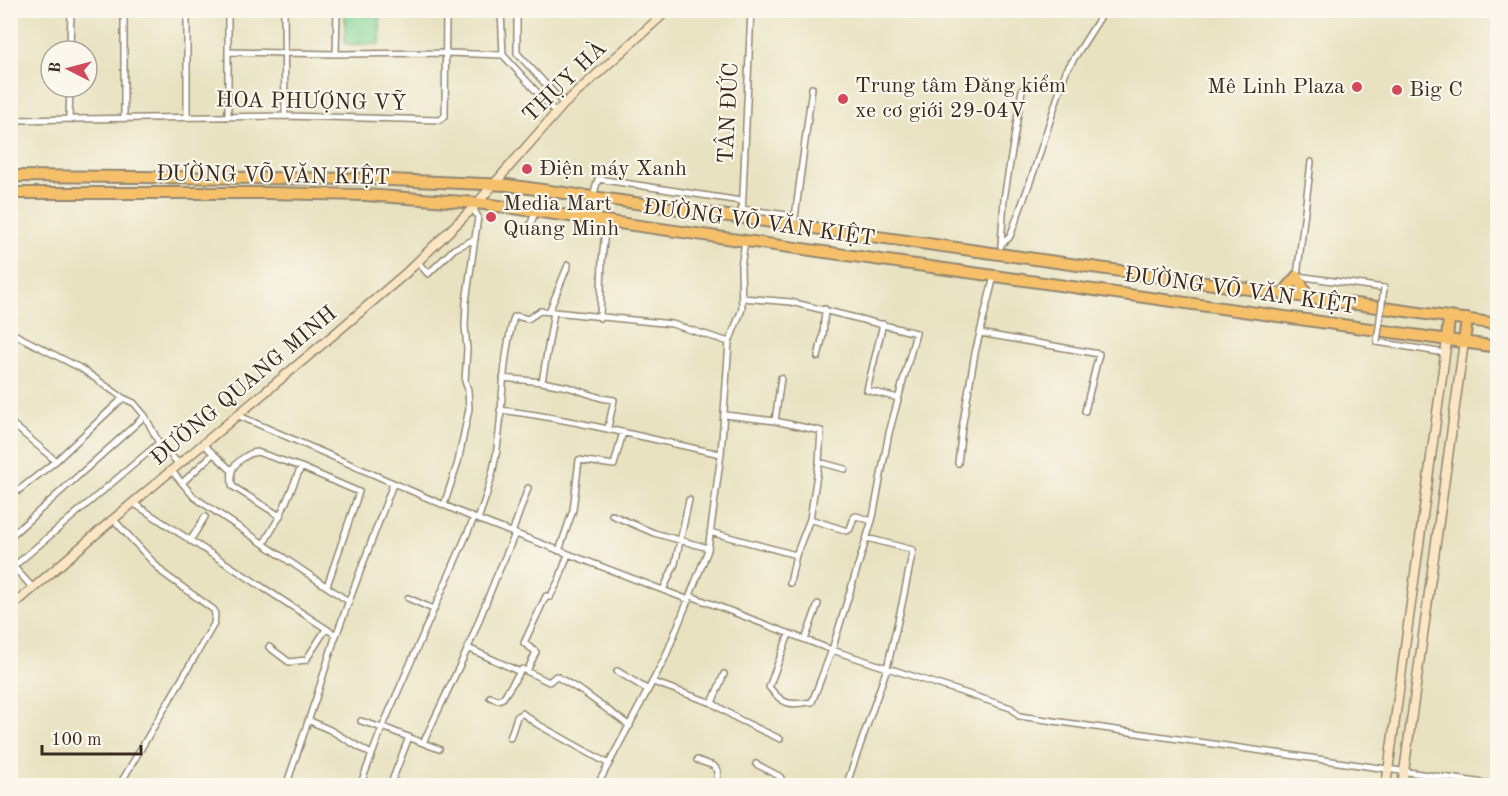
<svg xmlns="http://www.w3.org/2000/svg" width="1508" height="796" font-family="'Old Standard TT',serif">
	<rect width="100%" height="100%" fill="#fbf7ec"/>
	<filter id="ink" filterUnits="userSpaceOnUse"><feTurbulence type="fractalNoise" baseFrequency=".0167" numOctaves="2"/><feDisplacementMap in="SourceGraphic" scale="12" xChannelSelector="R" yChannelSelector="G"/><feConvolveMatrix kernelMatrix="1 2 1 2 8 2 1 2 1" color-interpolation-filters="sRGB"/></filter>
	<filter id="wash" filterUnits="userSpaceOnUse"><feTurbulence type="fractalNoise" baseFrequency=".008" numOctaves="4" result="noise"/><feDisplacementMap in="SourceGraphic" scale="24" xChannelSelector="R" yChannelSelector="G"/><feGaussianBlur stdDeviation="1.35" result="paint"/><feColorMatrix in="noise" values="0 0 0 0 0 0 0 0 0 0 0 0 0 0 0 0 0 1.4 0 .05"/><feComposite in="paint" operator="in"/></filter>
	<g filter="url(#wash)">
		<rect width="100%" height="100%" fill="#e8e2c1"/>
		<path fill="#82d395" stroke="#5e7e5a" stroke-width="1.5" d="M345 11H380V44H345Z"/>
	</g>
	<g filter="url(#ink)">
		<g fill="none" stroke-linecap="round" stroke-linejoin="round">
			<g stroke="#928670" stroke-width="8">
				<path id="street" d="M124 10V118
					M187 10V117
					M284 10 285 116
					M501 10 503 55 556 113
					M517 10V53L564 104
					M70 51 71 10
					M229 52 336 54 447 53 503 55
					M336 54 337 10
					M228 117V10
					M69 119 70 87
					M13 120 285 116 440 120 445 116 446 10
					M1311 162 1297 276 1384 288
					M593 197 598 179 741 201
					M741 209 795 216
					M742 217 751 10
					M530 225 536 211
					M794 225 812 88
					M1001 244 1009 238 1011 234 1034 171 1066 71 1105 10
					M1001 246 1004 199 1022 90
					M417 261 428 274 454 249 475 239
					M742 298 791 302 916 333 889 433 873 517 832 650 812 702C789 705 784 706 769 687L789 634
					M549 312 568 265
					M554 312 672 324 729 342
					M600 318 602 261 606 221
					M883 324 867 390 898 398
					M10 332 82 369 123 398 134 403 145 416 159 443 179 464
					M980 333 1099 354 1085 411
					M1377 342 1445 353
					M818 357 823 335 825 309
					M542 382 568 387 601 398 614 400 608 428
					M500 410C575 419 648 439 721 454
					M237 415 469 516 689 600
					M725 415 775 421 821 431 819 462 810 519 796 555 790 583
					M775 421 781 378
					M10 422 56 461
					M203 444 232 471
					M819 462 845 469
					M958 463 962 428 975 353 994 276
					M171 470 194 497 348 601
					M10 482 18 491
					M182 483 213 454
					M10 497 56 461 123 398
					M133 503 336 635
					M444 505 458 462 469 409 468 390 465 381 467 349 465 326 466 302 478 217 473 208
					M612 515 654 533 708 548
					M280 516 232 486C232 481 231 474 232 470 236 462 248 453 257 452L301 467 359 492 327 586
					M113 519 163 573 214 610 215 616 214 624 119 786
					M478 519C489 491 496 464 499 433 503 395 503 355 514 317L516 316 528 319 540 311 554 312 542 382 503 378
					M810 519 847 531 850 529 854 517 856 516 872 521
					M710 532 796 555
					M512 533 528 488
					M10 537 145 416
					M190 541 205 517
					M264 543 280 516 301 467
					M559 551 573 510 579 460 614 465 623 432
					M10 563 33 588
					M13 567 159 443
					M663 590 675 564 689 500
					M691 596 832 650 1011 708 1019 716 1498 785
					M408 598 433 609
					M805 640 818 604
					M269 647 289 662 306 660 326 629
					M468 648 520 672
					M527 671 536 652 524 643 546 596 550 597 559 580 568 554
					M617 671 648 690
					M653 682 712 703 738 719 780 739
					M490 697 498 700 503 698 522 669 549 682 556 676 583 692 630 726
					M712 703 724 674
					M308 720 330 730 371 754
					M361 721 382 728
					M383 727 423 743
					M510 738 517 717 522 713 537 724 609 764
					M439 749 423 743 468 648 495 580 515 534
					M697 760 714 766 718 771 716 786
					M756 764 779 776 781 778 778 786
					M286 786 316 698 334 641 393 484
					M360 786 382 728 474 518
					M390 786 409 737
					M597 786 665 658 708 550 721 454 729 342 742 309 741 267 745 241
					M846 786 887 668 902 604 913 550 867 538"/>
			</g>
			<g stroke="#928670" stroke-width="11">
				<path id="secondary" d="M10 608 110 522 338 331 406 273 473 208 564 104 668 10
					M1386 786 1447 340
					M1402 786 1464 342"/>
			</g>
			<g stroke="#928670" stroke-width="14">
				<path id="highway" d="M10 176 368 179 507 185 1498 324
					M10 193H267L365 195 477 203 1498 347
					M1284 293 1297 276 1307 296
					M1447 340 1449 317
					M1464 342 1467 319"/>
			</g>
			<use href="#street" stroke="#fff" stroke-width="5"/>
			<use href="#secondary" stroke="#fbe6c4" stroke-width="8"/>
			<use href="#highway" stroke="#f6c06b" stroke-width="10"/>
			<g stroke="#928670" stroke-width="8" stroke-linecap="butt">
				<path id="street-bridge" d="M1377 342 1384 288"/>
			</g>
			<use href="#street-bridge" stroke="#fff" stroke-width="5"/>
		</g>
	</g>
	<g fill="#d1495b" stroke="#fbf7ec" stroke-width="2">
		<circle cx="1357" cy="87" r="6"/>
		<circle cx="1397" cy="90" r="6"/>
		<circle cx="843" cy="99" r="6"/>
		<circle cx="527" cy="169" r="6"/>
		<circle cx="491" cy="217" r="6"/>
	</g>
	<g text-anchor="middle" dominant-baseline="central" stroke-width="4.5" stroke-linejoin="round" paint-order="stroke">
		<g font-size="22" fill="#3b2a1e" stroke="#fbf7ec">
			<text transform="translate(565 82) rotate(-44)">THỤY HÀ</text>
			<text transform="translate(311 102) rotate(1)">HOA PHƯỢNG VỸ</text>
			<text transform="translate(729 113) rotate(-87)">TÂN ĐỨC</text>
			<text transform="translate(273 176) rotate(1)">ĐƯỜNG VÕ VĂN KIỆT</text>
			<text transform="translate(759 223) rotate(8)">ĐƯỜNG VÕ VĂN KIỆT</text>
			<text transform="translate(1240 291) rotate(8)">ĐƯỜNG VÕ VĂN KIỆT</text>
			<text transform="translate(244 386) rotate(-40)">ĐƯỜNG QUANG MINH</text>
		</g>
		<g font-size="22" fill="#3b2a1e" stroke="#fbf7ec" text-anchor="start">
			<text x="855" y="86">Trung tâm Đăng kiểm<tspan x="855" dy="25">xe cơ giới 29-04V</tspan></text>
			<text x="1345" y="87" text-anchor="end">Mê Linh Plaza</text>
			<text x="1409" y="90">Big C</text>
			<text x="539" y="169">Điện máy Xanh</text>
			<text x="503" y="204">Media Mart<tspan x="503" dy="25">Quang Minh</tspan></text>
		</g>
	</g>
	<rect width="1508" height="796" fill="none" stroke="#fbf7ec" stroke-width="36"/>
	<g transform="translate(69 69) rotate(276)"><circle r="28" fill="#fbf7ec" stroke="#aea59a" stroke-width="1.5"/>
	<path d="M0-4.5L10 22L0 15L-10 22Z" fill="#d1495b"/>
	<text y="-9" font-size="16" font-weight="bold" text-anchor="middle" fill="#3b2a1e">B</text>
	</g>
	<path d="M42 745v9h99v-9" fill="none" stroke="#3b2a1e" stroke-width="3"/>
	<text x="51" y="745" font-size="18" fill="#3b2a1e" stroke="#fbf7ec" stroke-width="4.5" paint-order="stroke">100 m</text>
</svg>
